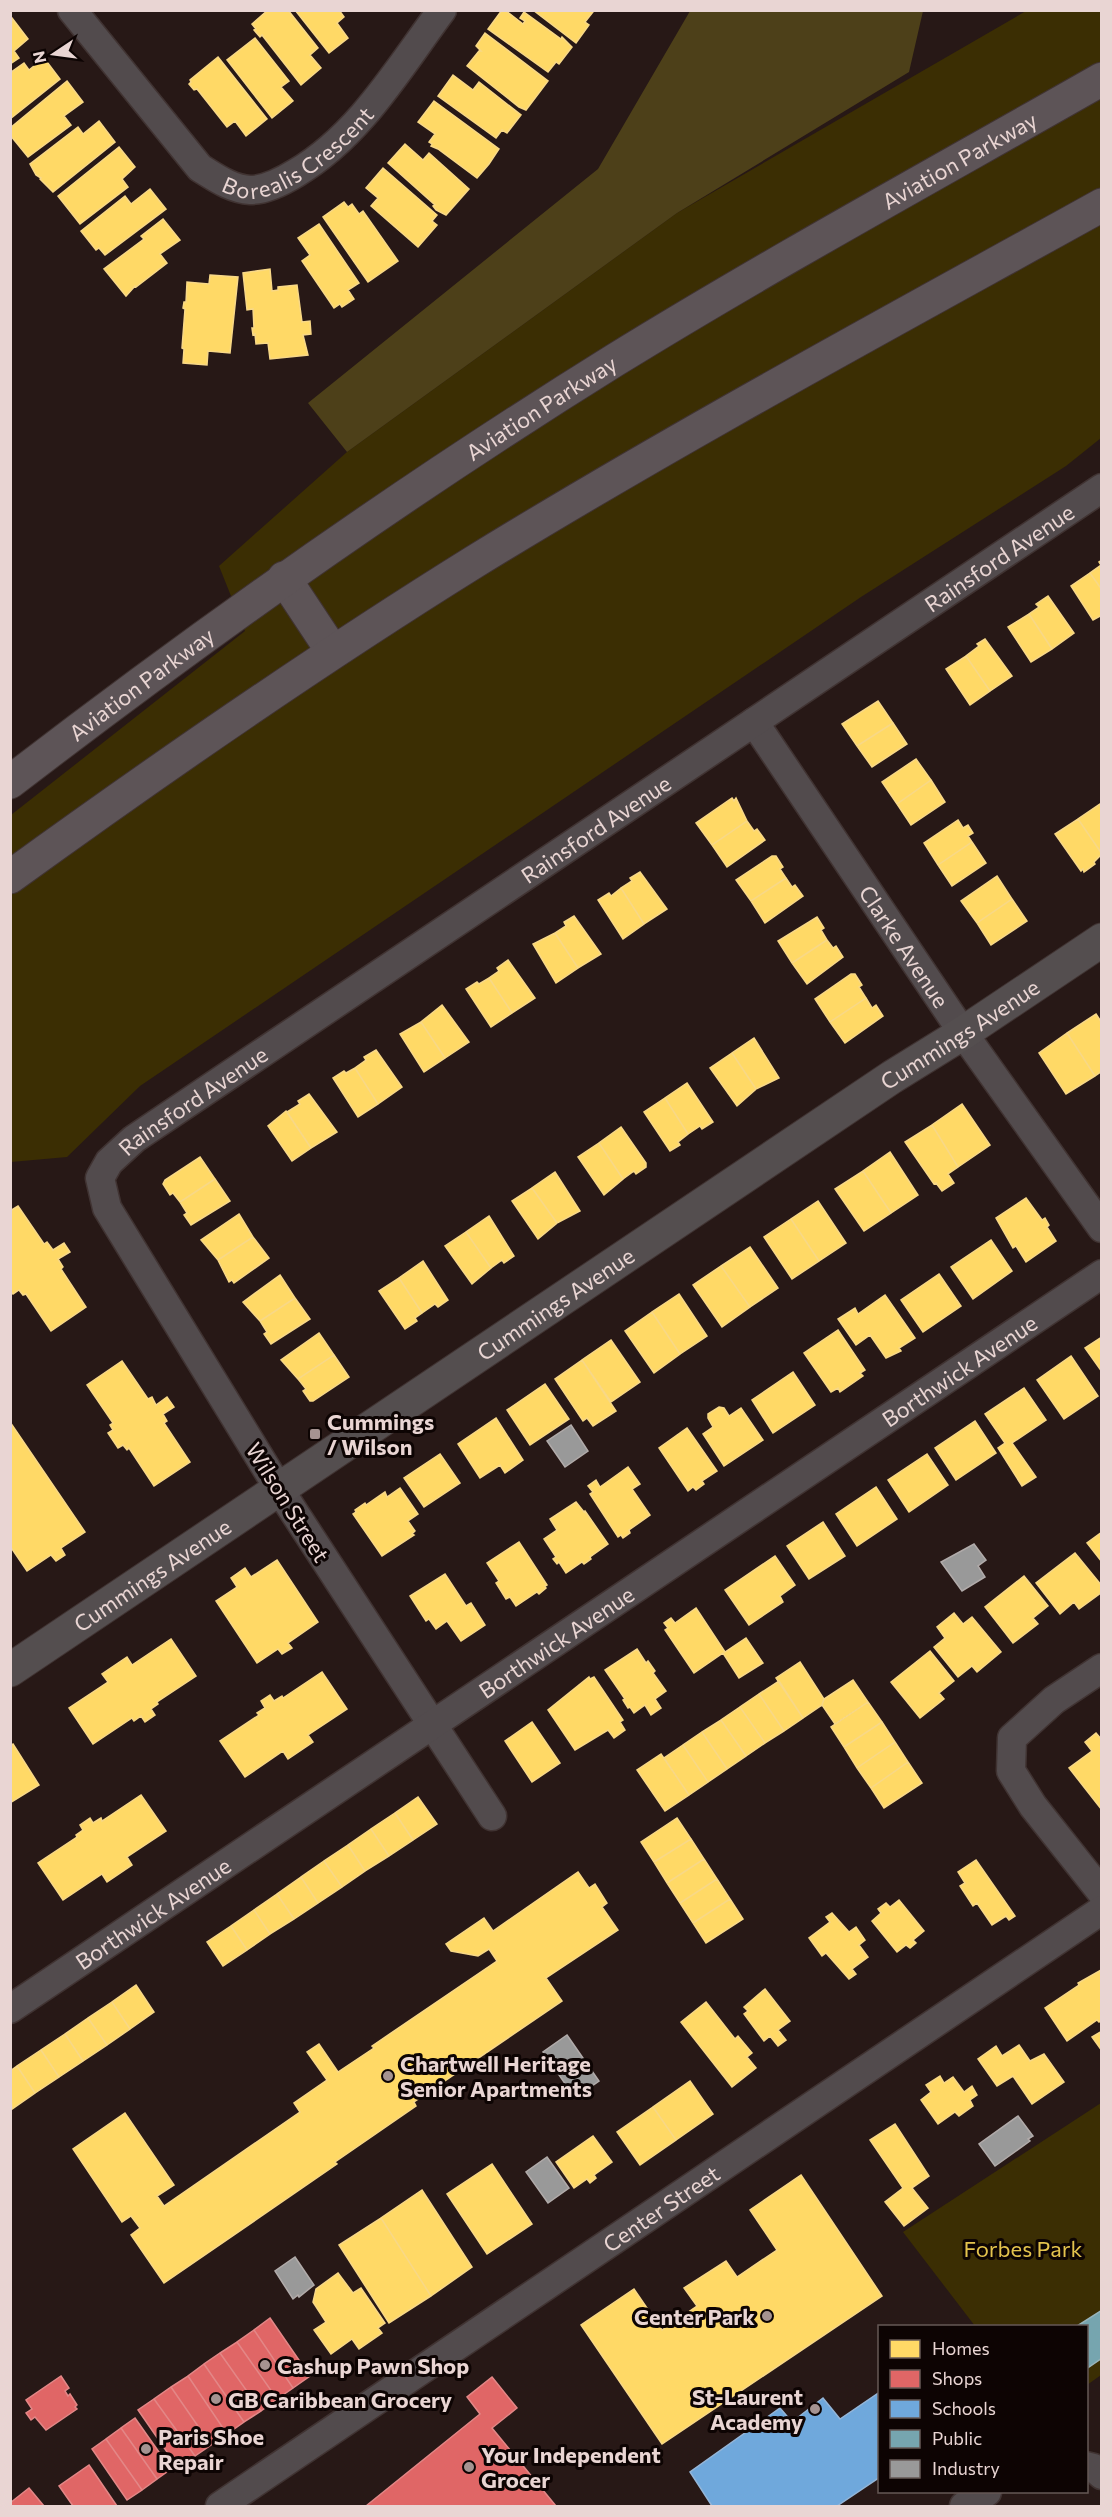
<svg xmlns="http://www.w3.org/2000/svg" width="1112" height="2517" font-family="Commissioner,sans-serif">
	<rect width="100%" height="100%" fill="#271816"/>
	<path fill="#3b2e03" d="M1026 11H1101V438L1066 466 861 597 140 1086 67 1157 11 1162V815L245 631 219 566 347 452 677 213Z
		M1101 2103V2375L1087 2385 1086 2326H975L903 2232Z"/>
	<path fill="#4d4019" d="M690 11H923L909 72 677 213 347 452 308 403 598 169Z"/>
	<path fill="#ffd966" stroke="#f8d887" stroke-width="1.5" d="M268 10H288L318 48 310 55 321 68 301 85 262 35 260 37 254 30 256 29 252 24Z
		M295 10H339L344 17 337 23 348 38 329 53Z
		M502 10H505L523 24 525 21 520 18 524 12 561 39 562 37 572 47 559 64 556 62 548 72 488 29Z
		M533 10H592L593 12 585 22 589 25 576 43Z
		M12 18 28 39 14 51 19 58 10 64Z
		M485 33 548 81 526 110 519 107 467 66 479 51H481L476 46Z
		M255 38 289 81 281 87 293 101 272 118 227 60Z
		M218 57 267 119 246 136 235 121 227 127 197 89 194 90 189 84 191 82 190 80Z
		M44 58 60 79 10 119V73L24 63 29 70Z
		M453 75 473 90 479 82 521 115 507 133 502 130 496 138 438 96Z
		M67 81 83 102 64 116 71 125 28 157 10 135V128Z
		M434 101 499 149 489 164 477 178 438 149 431 146 432 144 429 142 435 134 418 122Z
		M99 121 115 142 53 192 40 179 41 178 36 175 30 164 78 127 83 134Z
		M405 144 423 160 429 153 469 189 446 215 436 210 433 206 435 205 388 163Z
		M119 147 135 167 122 179 128 187 80 224 58 196Z
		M383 168 437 215 432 221 437 225 418 247 371 206 378 198 366 188Z
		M150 189 166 209 105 255 99 248 96 250 81 231 125 196 131 204Z
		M344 202 348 207 352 204 359 214 363 211 398 261 368 282 323 217Z
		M163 219 180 240 160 254 167 263 136 287 135 286 126 296 104 269 144 239 141 236Z
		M319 224 359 283 348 290 354 299 342 307 340 304 334 308 302 261 310 255 298 238Z
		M270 269 272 291 278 290V287L297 285 302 322 310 321 311 334 303 335 308 355 270 359 268 343 256 344 255 334 253 335 252 328H254L253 309 247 310 243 273Z
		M210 275 238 277 230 353 208 351 207 365 183 363 184 349 182 348 185 309 183 308 184 302H186L187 282 209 284Z
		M1102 560V590L1090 573 1101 565 1099 562Z
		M1090 573 1102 590V615L1093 620 1071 586Z
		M1048 596 1074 633 1052 649 1029 614 1039 607 1036 604Z
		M1029 614 1052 649 1031 662 1008 627Z
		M985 639 1012 676 990 691 966 656 979 646 977 644Z
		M966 656 990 691 970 705 946 669Z
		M878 701 893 723 857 746 842 724Z
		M893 723 907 744 872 767 857 746Z
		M916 759 931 780 897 804 882 782Z
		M931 780 945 802 911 825 897 804Z
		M732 798 734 801 736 798 747 821 712 845 696 823Z
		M1100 804 1102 806V854L1078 819Z
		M1078 819 1102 854 1094 862 1095 864 1084 872 1083 869 1081 871 1055 834Z
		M958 820 963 828 968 825 973 833 968 836 972 842 938 865 924 843Z
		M747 821 754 831 757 829 765 840 727 867 712 845Z
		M972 842 986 863 952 886 938 865Z
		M772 856H776L783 867 780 869 786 878 751 901 736 880Z
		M640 872 667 909 644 924 621 888 632 881 630 878Z
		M997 876 1012 899 977 923 961 901Z
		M786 878 792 887 795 885 803 896 765 923 751 901Z
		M621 888 644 924 623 939 598 900 609 893 611 896Z
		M1012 899 1027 921 991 945 977 923Z
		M574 916 601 954 578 968 555 933 566 926 564 922Z
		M817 917 824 928 821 930 827 940 792 963 778 941Z
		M555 933 578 968 556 983 533 944Z
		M827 940 833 948 836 946 843 957 807 984 792 963Z
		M508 960 535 998 512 1013 489 978 499 971 497 968Z
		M851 974H855L862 985 859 987 866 998 830 1022 815 999Z
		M489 978 512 1013 491 1027 466 989 477 982 479 984Z
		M866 998 872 1008 876 1005 883 1016 845 1043 830 1022Z
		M442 1005 469 1042 445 1058 421 1022Z
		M1096 1014 1102 1023V1071L1095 1076 1067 1033Z
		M421 1022 445 1058 424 1072 400 1034Z
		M1067 1033 1095 1076 1066 1094 1039 1053Z
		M754 1038 779 1078 756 1089 732 1053Z
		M376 1050 402 1087 378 1104 355 1068 366 1060 364 1057Z
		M732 1053 756 1089 737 1106 710 1068Z
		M355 1068 378 1104 358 1117 333 1078 344 1071 346 1073Z
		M687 1083 713 1122 702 1129 700 1126 688 1134 665 1098Z
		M309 1094 337 1132 311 1148 287 1112 300 1104 298 1101Z
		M665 1098 688 1134 678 1142 680 1145 670 1151 644 1112Z
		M962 1104 990 1145 958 1167 932 1125Z
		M286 1111 311 1148 292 1161 268 1126Z
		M932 1125 958 1167 948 1174 954 1183 942 1191 936 1183 934 1184 905 1142Z
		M621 1127 646 1163V1167L636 1174 634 1171 623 1179 599 1143Z
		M599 1143 623 1179 604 1195 578 1157Z
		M890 1152 918 1195 891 1213 863 1171Z
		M200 1157 215 1179 180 1202 173 1193 170 1195 163 1184 165 1180Z
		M863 1171 891 1213 864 1231 835 1189Z
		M555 1172 580 1211 557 1223 532 1188Z
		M215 1179 230 1201 191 1225 184 1215 187 1213 180 1202Z
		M532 1188 557 1223 538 1239 512 1201Z
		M1026 1198 1042 1220 1045 1218 1049 1225 1047 1227 1056 1241 1026 1262 1016 1246 1013 1248 996 1218Z
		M818 1201 846 1243 819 1261 791 1219Z
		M18 1206 44 1244 47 1242 53 1250 64 1243 70 1252 58 1259 63 1267 61 1269 86 1307 51 1331 26 1294 23 1295 19 1290 13 1294 10 1291V1211Z
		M239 1214 253 1237 218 1260 201 1240Z
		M489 1216 514 1256 504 1263 502 1260 491 1268 466 1232Z
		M791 1219 819 1261 792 1279 764 1237Z
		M466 1232 491 1268 472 1284 445 1246Z
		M253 1237 269 1258 234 1283 232 1280 229 1282 218 1260Z
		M991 1240 1012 1271 973 1299 951 1267Z
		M750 1247 778 1288 750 1307 721 1266Z
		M423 1261 448 1300 438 1307 435 1304 422 1313 399 1278Z
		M721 1266 750 1307 722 1327 693 1285Z
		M939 1274 961 1306 923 1332 901 1300Z
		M280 1275 295 1298 260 1321 243 1302Z
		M399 1278 422 1313 415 1318 417 1321 405 1329 379 1291Z
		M679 1294 707 1336 680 1354 652 1312Z
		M885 1295 915 1338 899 1348 901 1351 886 1358 870 1335 856 1345 838 1319 855 1308 858 1314Z
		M295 1298 310 1319 271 1344 264 1334 267 1332 260 1321Z
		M652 1312 680 1354 654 1373 625 1331Z
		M838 1330 865 1370 860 1373 863 1376 840 1392 838 1388 831 1392 804 1353Z
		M319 1333 334 1355 298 1379 281 1360Z
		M1102 1337V1372L1085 1348Z
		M611 1340 640 1382 611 1402 582 1360Z
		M334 1355 349 1377 313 1401H310L303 1391 306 1389 298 1379Z
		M1071 1356 1098 1396 1064 1419 1037 1380Z
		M582 1360 616 1411 593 1426 587 1418 583 1421 555 1379Z
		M122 1361 148 1399 152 1397 156 1405 167 1397 174 1407 163 1414 167 1421 164 1423 190 1462 154 1486 129 1448 127 1450 123 1445 118 1448 108 1433 113 1430 110 1425 113 1423 87 1385Z
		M793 1372 815 1405 773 1433 752 1400Z
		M545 1384 569 1419 530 1445 507 1410Z
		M1024 1388 1046 1420 1012 1443 1036 1477 1022 1486 998 1448 1005 1443 985 1414Z
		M719 1407 724 1408 729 1416 741 1408 763 1440 724 1466 703 1434 713 1427 708 1418V1414Z
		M496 1418 523 1460 505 1473 500 1465 480 1478 458 1444Z
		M975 1421 996 1453 956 1480 935 1448Z
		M10 1422 85 1532 61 1548 65 1555 56 1561 51 1555 27 1571 10 1546Z
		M687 1428 717 1471 702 1481 704 1484 696 1490 693 1487 688 1491 659 1448Z
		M440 1454 460 1483 424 1507 404 1478Z
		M927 1454 948 1485 909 1512 888 1480Z
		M628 1467 640 1484 632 1489 650 1515 629 1530 630 1533 623 1538 621 1535 618 1537 590 1494 593 1492 588 1486 596 1480 600 1487Z
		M876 1487 897 1519 857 1546 836 1514Z
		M400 1488 418 1514 408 1521 415 1531 412 1534 414 1535 382 1556 353 1514 356 1512 355 1510 365 1503 366 1505 385 1492 387 1497Z
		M576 1502 584 1512 585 1511 608 1544 590 1557 591 1559 584 1564 582 1562 566 1573 559 1562 557 1564 553 1559 556 1557 544 1539 557 1530 550 1519Z
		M823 1522 845 1556 809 1579 787 1546Z
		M1102 1532V1562L1087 1543Z
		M519 1542 547 1585 545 1586 546 1588 539 1594 537 1592 516 1606 510 1597 506 1599 496 1583 499 1581 487 1563Z
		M1075 1553 1102 1586V1592L1079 1609 1074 1602 1060 1614 1036 1583Z
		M775 1556 795 1585 780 1596 783 1602 749 1625 725 1590Z
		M277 1560 318 1622 288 1643 292 1648 282 1654 278 1649 257 1663 216 1601 237 1587 231 1578 245 1568 251 1577Z
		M445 1574 466 1606 471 1603 485 1625 461 1641 447 1621 436 1629 429 1619 426 1621 410 1596Z
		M1024 1576 1048 1606 1033 1618 1038 1624 1013 1643 985 1607Z
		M696 1608 725 1652 746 1638 763 1663 739 1678 723 1653 694 1673 665 1630 668 1628 664 1623 671 1618 675 1623Z
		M954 1613 963 1624 972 1617 1001 1652 977 1672 972 1666 958 1677 934 1647 945 1638 937 1627Z
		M171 1639 196 1676 157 1702 158 1704 151 1709 155 1715 145 1722 141 1716 134 1721 132 1718 93 1744 69 1708 108 1682 102 1674 127 1657 132 1665Z
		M637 1649 646 1663 648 1661 655 1671 653 1673 666 1691 655 1699 661 1708 651 1715 645 1705 634 1713 630 1707 628 1708 623 1700 625 1699 605 1670Z
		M930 1651 954 1681 939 1693 944 1699 920 1718 891 1682Z
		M800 1662 824 1699 822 1705 803 1718 776 1678Z
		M322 1672 347 1709 308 1735 313 1742 288 1759 283 1751 245 1777 220 1741 259 1715 257 1713 265 1708 261 1701 270 1695 274 1701 282 1696 283 1698Z
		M589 1677 590 1679 594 1677 623 1720 620 1722 625 1730 614 1738 608 1730 575 1750 548 1710Z
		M853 1680 868 1702 835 1724 822 1705 824 1699Z
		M779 1681 803 1718 784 1731 759 1694Z
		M759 1694 784 1731 765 1743 740 1707Z
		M868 1702 882 1722 844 1747 831 1727Z
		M740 1707 765 1743 746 1756 721 1720Z
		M721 1720 746 1756 727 1769 702 1732Z
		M532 1722 560 1763 532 1782 505 1741Z
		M882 1722 895 1742 857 1768 844 1747Z
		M702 1732 727 1769 708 1782 683 1745Z
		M1096 1733 1102 1740V1810L1069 1768 1092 1751 1085 1742Z
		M895 1742 908 1762 871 1788 857 1768Z
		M13 1744 39 1785 10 1803V1746Z
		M683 1745 708 1782 689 1795 664 1758Z
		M661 1754 689 1795 665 1811 637 1770Z
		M908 1762 922 1783 884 1808 871 1788Z
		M141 1795 166 1831 127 1857 132 1865 107 1882 102 1874 63 1900 38 1863 77 1837 76 1835 83 1830 80 1825 90 1818 93 1823 101 1818 102 1821Z
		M418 1797 437 1824 413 1840 395 1813Z
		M395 1813 413 1840 389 1856 371 1829Z
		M677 1818 691 1839 654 1862 641 1842Z
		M371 1829 389 1856 365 1871 348 1845Z
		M691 1839 704 1859 667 1883 654 1862Z
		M348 1845 365 1871 342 1887 324 1861Z
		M704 1859 717 1879 680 1903 667 1883Z
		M976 1860 1015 1916 1009 1920 1006 1916 992 1925 977 1903 973 1906 960 1886 965 1883 958 1872Z
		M324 1861 342 1887 318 1903 301 1877Z
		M578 1872 589 1888 595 1884 607 1903 602 1907 618 1930 546 1978 562 2001 414 2102 416 2106 335 2162 337 2164 164 2283 131 2235 140 2228 131 2216 122 2222 73 2149 125 2113 174 2185 157 2196 164 2206 300 2112 294 2103 327 2080 307 2052 319 2044 338 2072 374 2048 372 2046 497 1961 489 1949 478 1956 451 1951 446 1944 484 1918 493 1931Z
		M301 1877 318 1903 294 1919 277 1894Z
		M717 1879 730 1899 693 1923 680 1903Z
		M277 1894 294 1919 270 1934 254 1910Z
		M730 1899 743 1919 706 1943 693 1923Z
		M899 1900 924 1931 913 1940 916 1943 910 1948 906 1945 897 1952 872 1921 881 1913 878 1909 886 1903 890 1907Z
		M254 1910 270 1934 247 1950 231 1926Z
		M832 1913 849 1932 856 1927 865 1940 859 1945 868 1957 852 1969 856 1974 849 1979 826 1953 822 1956 809 1938 830 1922 826 1917Z
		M231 1926 247 1950 223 1966 207 1942Z
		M1101 1970 1102 2020 1099 2022 1097 2020 1067 2041 1045 2008 1079 1985 1078 1983Z
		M136 1985 154 2012 130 2029 112 2002Z
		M765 1989 790 2021 778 2030 786 2040 778 2046 770 2036 764 2041 744 2014 748 2011 744 2007Z
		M112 2002 130 2029 107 2045 88 2018Z
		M706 2002 735 2039 738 2036 752 2053 747 2057 756 2068 732 2087 681 2022Z
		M88 2018 107 2045 83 2061 65 2034Z
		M1102 2031V2051L1092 2037Z
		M65 2034 83 2061 59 2077 41 2050Z
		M1019 2045 1030 2061 1044 2054 1064 2082 1032 2104 1013 2076 997 2086 978 2059 996 2046 1002 2056Z
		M41 2050 59 2077 35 2093 17 2066Z
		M17 2066 35 2093 12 2109 10 2071Z
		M940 2076 944 2083 953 2077 964 2092 972 2086 977 2095 970 2100 973 2106 959 2116 955 2112 938 2124 921 2100 931 2092 926 2085Z
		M690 2081 713 2114 676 2140 653 2107Z
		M653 2107 676 2140 640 2165 617 2132Z
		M895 2124 929 2176 912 2188 928 2208 904 2226 885 2202 903 2188 870 2140Z
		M593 2136 612 2162 594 2175 596 2178 590 2183 587 2179 574 2188 556 2162Z
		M492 2164 532 2224 487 2254 447 2194Z
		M801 2175 882 2296 662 2444 581 2325 634 2289 662 2330 697 2306 684 2288 726 2261 737 2277 777 2250 750 2210Z
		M422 2190 472 2267 431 2296 381 2218Z
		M381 2218 431 2296 389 2323 339 2245Z
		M338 2273 353 2293 361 2288 385 2323 378 2328 382 2333 359 2349 352 2339 331 2354 314 2330 326 2322 313 2302 316 2289Z"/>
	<path fill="#e06666" stroke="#e38787" stroke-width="1.5" d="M270 2318 310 2376 293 2388 254 2330Z
		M254 2330 293 2388 277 2399 237 2342Z
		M237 2342 277 2399 261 2411 220 2353Z
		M220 2353 261 2411 244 2422 204 2364Z
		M204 2364 244 2422 227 2434 188 2376Z
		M61 2376 69 2388 65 2391 68 2396 70 2394 77 2405 75 2407 77 2409 46 2430 35 2417 31 2420 26 2413 32 2409 26 2400Z
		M188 2376 227 2434 211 2445 171 2387Z
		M492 2377 517 2408 492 2428 556 2506H366L480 2414 467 2397Z
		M171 2387 211 2445 195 2456 154 2399Z
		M154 2399 195 2456 178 2468 138 2410Z
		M135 2418 171 2469 157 2479 121 2428Z
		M121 2428 157 2479 142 2490 106 2439Z
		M106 2439 142 2490 127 2500 92 2449Z
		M89 2465 117 2506H73L59 2486Z
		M29 2488 44 2506H10V2503Z"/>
	<path fill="#6fa8dc" stroke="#94b6d9" stroke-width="1.5" d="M880 2392V2477L837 2506H712L690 2472 780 2408 792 2422 823 2398 840 2419Z"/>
	<path fill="#76a5af" stroke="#98b3ba" stroke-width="1.5" d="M1102 2310V2358L1086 2369V2326H1077Z"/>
	<path fill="#999" stroke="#b1abaa" stroke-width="1.5" d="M571 1425 588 1451 565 1467 547 1441Z
		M974 1544 986 1560 978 1566 985 1577 962 1591 941 1562Z
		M567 2035 599 2081 575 2098 543 2052Z
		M1018 2116 1033 2136 1028 2139 1030 2141 995 2166 979 2144Z
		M547 2157 569 2188 548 2203 526 2172Z
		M295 2257 314 2285 299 2297 298 2295 293 2299 275 2271Z"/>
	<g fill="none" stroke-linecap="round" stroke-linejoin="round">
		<g stroke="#403332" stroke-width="31">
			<g id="street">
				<path id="s1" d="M72 10 200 168C215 177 231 189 250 190 265 190 283 181 296 173 360 135 398 69 442 10"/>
				<path id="s2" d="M754 722 963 1033 1102 1228"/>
				<path d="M1102 1668 1054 1700 1012 1738 1011 1771 1033 1806 1102 1893"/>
				<path id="s3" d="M492 1816 279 1489 107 1208 100 1178 109 1162 134 1139 1102 488"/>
				<path id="s4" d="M10 2009 1102 1274"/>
				<path d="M1086 2466 1094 2468 1102 2475"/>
				<path id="s5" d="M220 2506 1102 1910"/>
				<path d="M964 2506 987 2492"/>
			</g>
		</g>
		<g stroke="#403332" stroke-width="35">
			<g id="secondary">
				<path id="s6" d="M10 1670 892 1077 963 1033 1102 940"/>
			</g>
		</g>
		<g stroke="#403332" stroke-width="35">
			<g id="primary">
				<path d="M284 578 333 652"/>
				<path id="s7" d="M10 782C205 632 406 490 615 360 774 262 939 172 1102 79"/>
				<path d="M10 877C162 767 315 661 474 562 679 436 891 322 1102 205"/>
			</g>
		</g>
		<use href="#street" stroke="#524b4d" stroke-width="28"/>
		<use href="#secondary" stroke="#544e4f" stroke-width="33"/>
		<use href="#primary" stroke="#5d5457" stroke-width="33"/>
	</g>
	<g fill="#a59391" stroke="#0d0403" stroke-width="2">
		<rect x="309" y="1428" width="12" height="12" rx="3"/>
		<circle cx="388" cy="2076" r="6"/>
		<circle cx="767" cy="2316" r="6"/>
		<circle cx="265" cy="2365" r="6"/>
		<circle cx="216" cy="2399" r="6"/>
		<circle cx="815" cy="2409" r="6"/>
		<circle cx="146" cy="2449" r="6"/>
		<circle cx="469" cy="2467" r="6"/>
	</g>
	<g text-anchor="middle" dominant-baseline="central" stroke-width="6" stroke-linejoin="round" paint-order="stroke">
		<g font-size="22" fill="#e9d5d3" stroke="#0d0403">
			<text stroke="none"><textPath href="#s1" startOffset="318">Borealis Crescent</textPath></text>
			<text stroke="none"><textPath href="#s7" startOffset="1136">Aviation Parkway</textPath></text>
			<text stroke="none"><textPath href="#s7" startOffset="650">Aviation Parkway</textPath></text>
			<text stroke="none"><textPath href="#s3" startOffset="1845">Rainsford Avenue</textPath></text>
			<text stroke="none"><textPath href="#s7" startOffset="164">Aviation Parkway</textPath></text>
			<text stroke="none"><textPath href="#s3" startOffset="1359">Rainsford Avenue</textPath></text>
			<text stroke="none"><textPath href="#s2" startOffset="270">Clarke Avenue</textPath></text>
			<text stroke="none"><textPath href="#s6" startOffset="1143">Cummings Avenue</textPath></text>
			<text stroke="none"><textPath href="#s3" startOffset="873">Rainsford Avenue</textPath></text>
			<text stroke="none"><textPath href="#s6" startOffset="657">Cummings Avenue</textPath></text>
			<text stroke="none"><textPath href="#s4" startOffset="1144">Borthwick Avenue</textPath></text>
			<text transform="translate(288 1502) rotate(58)">Wilson Street</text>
			<text stroke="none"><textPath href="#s6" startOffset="171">Cummings Avenue</textPath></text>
			<text stroke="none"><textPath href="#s4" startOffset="658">Borthwick Avenue</textPath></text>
			<text stroke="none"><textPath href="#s4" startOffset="172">Borthwick Avenue</textPath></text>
			<text stroke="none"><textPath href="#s5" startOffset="532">Center Street</textPath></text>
		</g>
		<g font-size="22" font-weight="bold" fill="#e9d5d3" stroke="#0d0403" text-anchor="start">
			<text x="327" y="1421">Cummings<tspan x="327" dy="25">/ Wilson</tspan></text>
			<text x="400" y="2063">Chartwell Heritage<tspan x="400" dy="25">Senior Apartments</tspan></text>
			<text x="755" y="2316" text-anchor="end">Center Park</text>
			<text x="277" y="2365">Cashup Pawn Shop</text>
			<text x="803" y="2396" text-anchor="end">St-Laurent<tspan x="803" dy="25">Academy</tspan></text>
			<text x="228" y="2399">GB Caribbean Grocery</text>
			<text x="158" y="2436">Paris Shoe<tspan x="158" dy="25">Repair</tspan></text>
			<text x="481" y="2454">Your Independent<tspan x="481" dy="25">Grocer</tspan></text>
		</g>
		<g font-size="22" fill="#e4c34d" stroke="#0d0403">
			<text x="1023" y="2248">Forbes Park</text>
		</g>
	</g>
	<rect width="1112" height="2517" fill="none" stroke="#e9d5d3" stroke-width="24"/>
	<rect x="878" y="2325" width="210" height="168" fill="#0d0403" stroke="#655856" stroke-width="1.5"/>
	<rect x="890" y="2340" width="30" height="18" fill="#ffd966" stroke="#655856" stroke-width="1.5"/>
	<text x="932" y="2355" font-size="18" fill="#e9d5d3">Homes</text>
	<rect x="890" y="2370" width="30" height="18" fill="#e06666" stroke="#655856" stroke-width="1.5"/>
	<text x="932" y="2385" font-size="18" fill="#e9d5d3">Shops</text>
	<rect x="890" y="2400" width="30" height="18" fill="#6fa8dc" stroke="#655856" stroke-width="1.5"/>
	<text x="932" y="2415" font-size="18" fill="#e9d5d3">Schools</text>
	<rect x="890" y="2430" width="30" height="18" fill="#76a5af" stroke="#655856" stroke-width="1.5"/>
	<text x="932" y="2445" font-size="18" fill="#e9d5d3">Public</text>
	<rect x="890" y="2460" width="30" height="18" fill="#999999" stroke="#655856" stroke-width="1.5"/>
	<text x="932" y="2475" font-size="18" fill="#e9d5d3">Industry</text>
	<g transform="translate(54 54) rotate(257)" stroke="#0d0403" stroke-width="4.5" paint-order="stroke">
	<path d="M0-4.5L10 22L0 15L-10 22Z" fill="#e9d5d3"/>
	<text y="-9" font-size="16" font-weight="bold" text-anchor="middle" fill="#e9d5d3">N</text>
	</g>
</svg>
